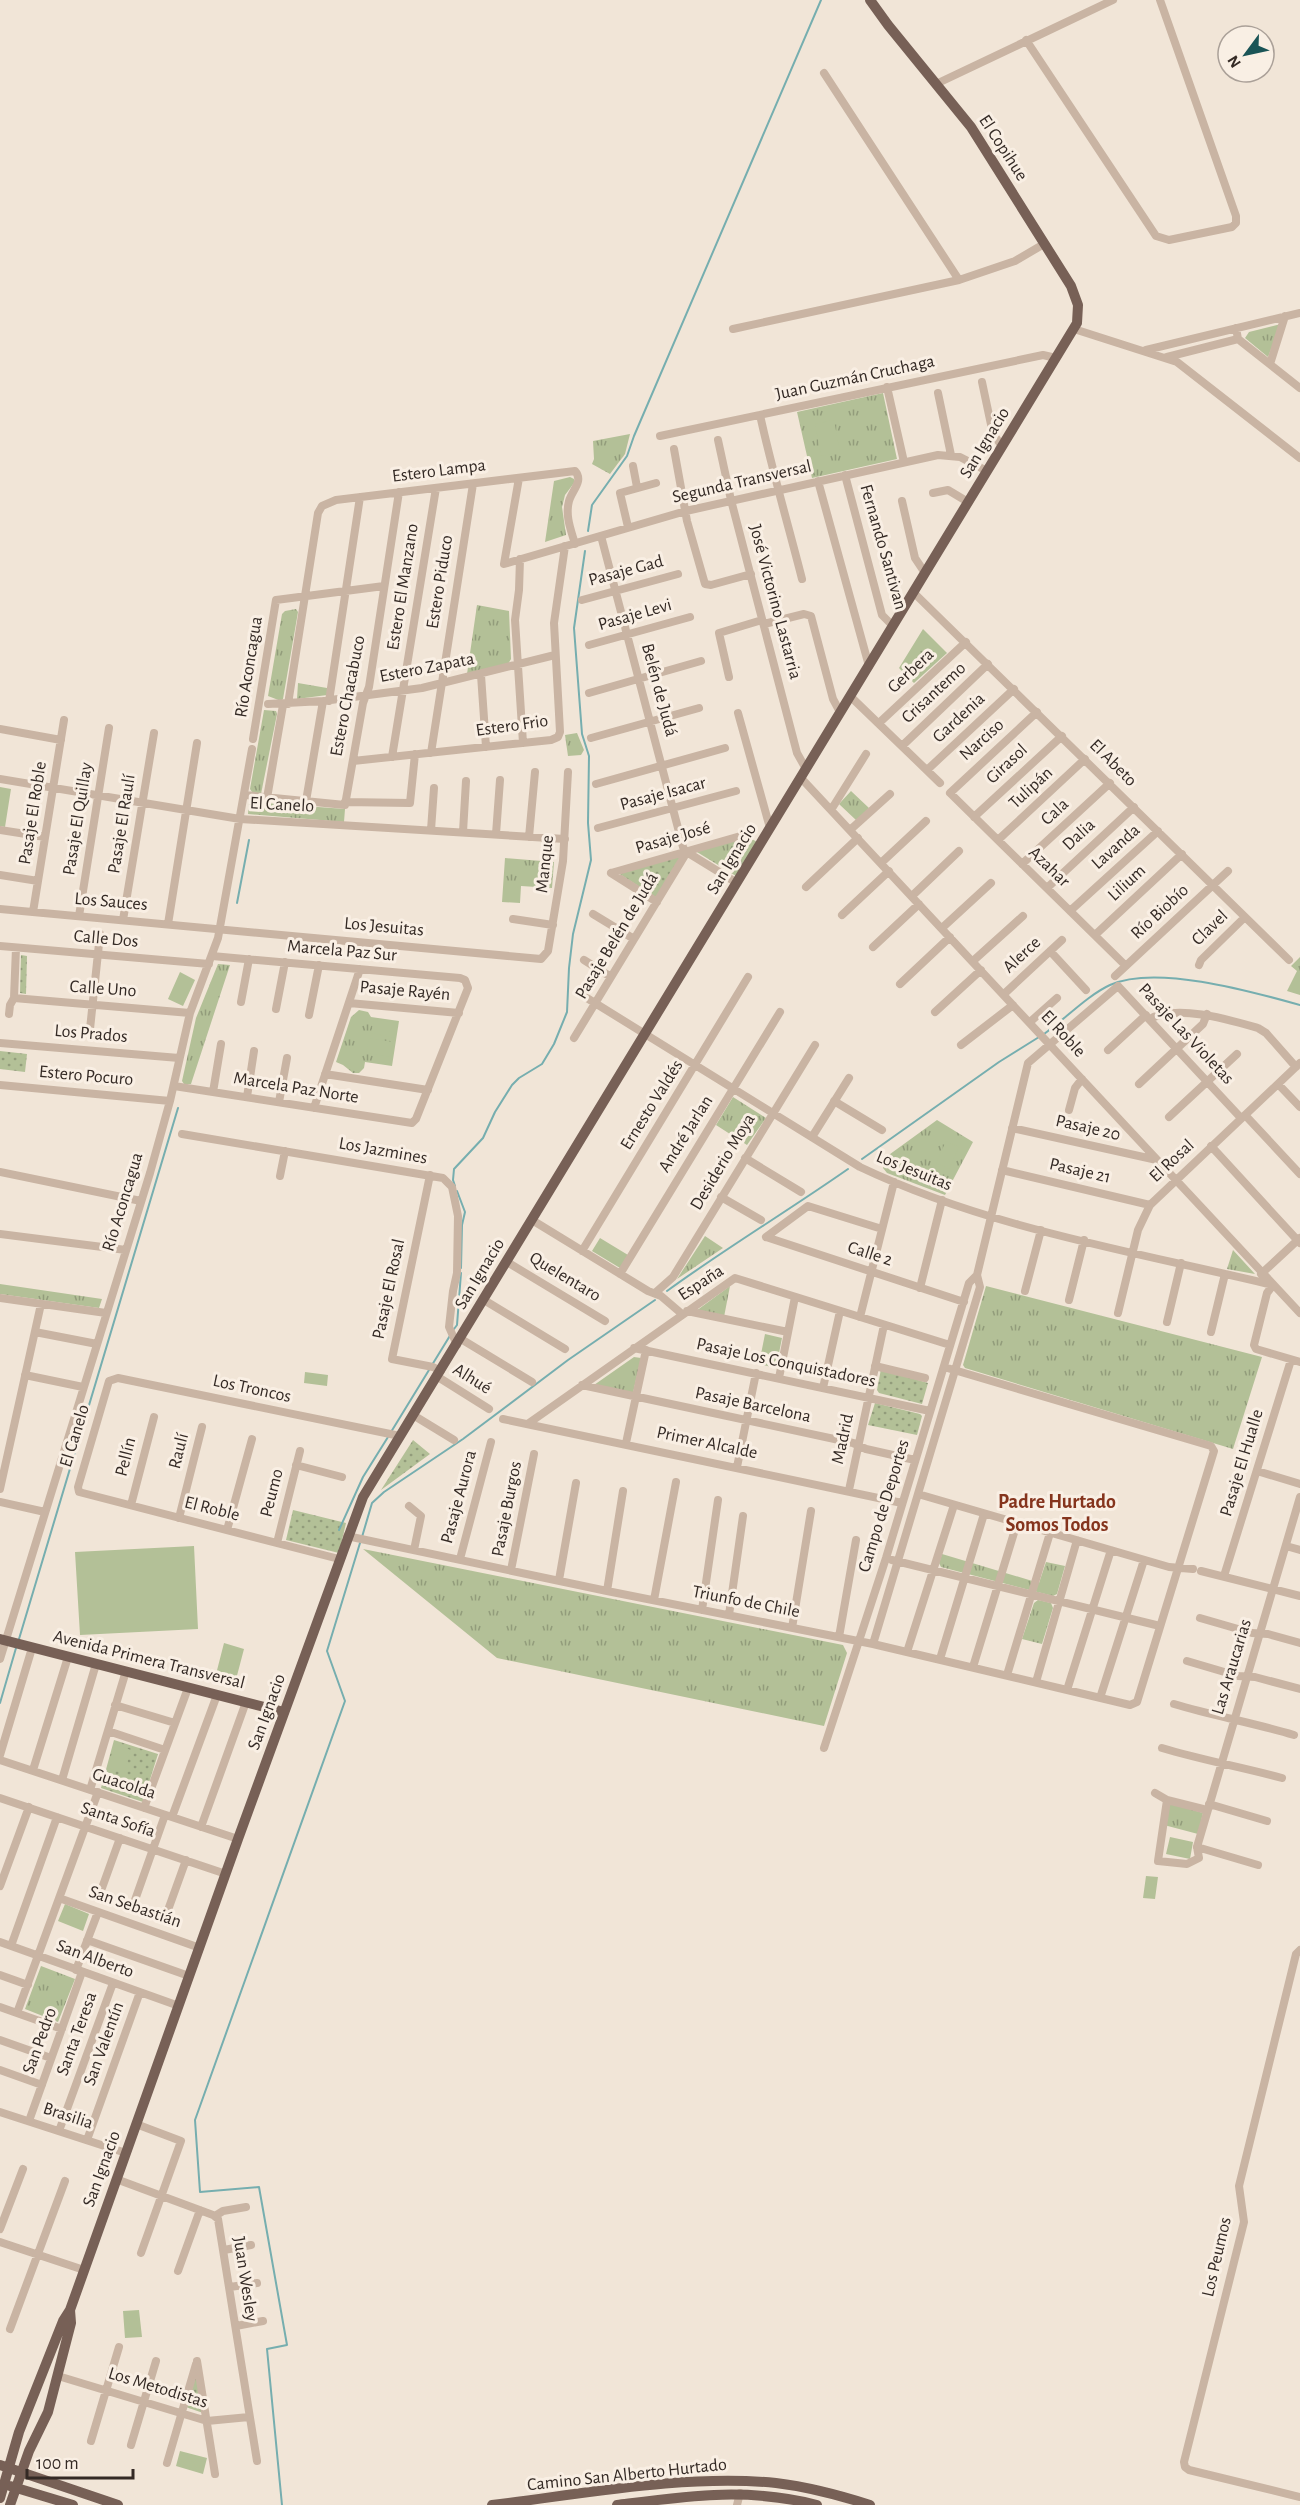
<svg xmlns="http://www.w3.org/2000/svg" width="1300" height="2505" font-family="'Alegreya Sans',sans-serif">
	<defs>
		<pattern id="grass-dots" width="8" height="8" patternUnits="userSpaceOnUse" patternTransform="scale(1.5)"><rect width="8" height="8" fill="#b3c097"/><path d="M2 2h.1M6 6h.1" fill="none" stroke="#929c7b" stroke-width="1.8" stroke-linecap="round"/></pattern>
		<pattern id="park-tufts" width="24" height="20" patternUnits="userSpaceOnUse" patternTransform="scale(1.5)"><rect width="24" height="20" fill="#b3c097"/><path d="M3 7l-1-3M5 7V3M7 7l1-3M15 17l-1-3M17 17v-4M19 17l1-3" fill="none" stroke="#929c7b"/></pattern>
	</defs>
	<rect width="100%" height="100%" fill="#f1e5d7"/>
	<path fill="url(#grass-dots)" d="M683 856 657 898 618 873Z
		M21 955 27 956 26 994 20 993Z
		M0 1051 27 1054 25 1072 0 1069Z
		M881 1369 928 1383 922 1404 879 1393 877 1390Z
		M875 1403 920 1414 922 1416 917 1435 868 1425Z
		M413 1440 430 1454 381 1490Z
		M293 1510 346 1523 339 1553 286 1540Z
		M114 1740 158 1754 143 1802 101 1788Z
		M196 2374 203 2413 186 2407Z"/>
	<path fill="url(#park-tufts)" d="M1281 324 1268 357 1245 338 1249 332Z
		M883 393 897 459 812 478 797 412Z
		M630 434 625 454 610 474 592 464 594 459 593 441Z
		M570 477 574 479V483L565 495 562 507 566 535 545 542 554 481Z
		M477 605 509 611 511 659 508 664 467 674Z
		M296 609 298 612 283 699 281 701 268 696 282 614 285 611Z
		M923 629 947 653 914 683 899 668Z
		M298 683 327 688V695L297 699Z
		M264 710 276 711 277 714 261 794 252 792 250 789Z
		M577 733 584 750 581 755 568 756 565 735Z
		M851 791 869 808 857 821 839 804Z
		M249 802 345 809 344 822 248 814Z
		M745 835 757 842 736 876 697 852Z
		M505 858 554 862 552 888 521 886 520 903 502 902Z
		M1300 957V995L1287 991 1297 971 1291 966Z
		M218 964 230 965 191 1084H184L182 1081 196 1018Z
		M359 1010 368 1012 371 1017 399 1021 392 1066 365 1062 364 1068 359 1073H353L343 1065 336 1062 351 1017Z
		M733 1097 766 1118 747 1145 716 1125Z
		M937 1120 973 1142 945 1195 887 1173 883 1168 886 1157Z
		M705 1236 723 1248 677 1279Z
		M1233 1250 1255 1274 1227 1269Z
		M0 1284 102 1299 99 1308 0 1294Z
		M730 1286 724 1317 696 1311Z
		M986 1286 1262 1357 1233 1449 965 1368 963 1365Z
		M634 1357 641 1358 633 1393 594 1385Z
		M363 1549 843 1645 847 1653 824 1726 497 1658Z
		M942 1554 1039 1583 1046 1562 1065 1566 1057 1594 1053 1596 941 1567 939 1563Z
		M1038 1600 1051 1603 1053 1608 1042 1644 1022 1639 1034 1603Z
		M1169 1803 1203 1813 1198 1834 1164 1825Z
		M41 1966 75 1979 58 2022 25 2009Z"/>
	<path fill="#b3c097" d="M834 420 840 452 821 456 815 424Z
		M0 787 11 789 5 827 0 826Z
		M637 872 659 886 654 894 632 881Z
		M180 972 195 980 183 1006 168 999Z
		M374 1019 398 1023 395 1038 371 1033Z
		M369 1038 393 1042 390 1057 366 1053Z
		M946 1141 959 1147 949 1169 936 1163Z
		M600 1238 628 1255 620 1268 592 1251Z
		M765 1334 782 1338 776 1368 759 1364Z
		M305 1372 328 1375 327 1386 304 1383Z
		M194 1546 198 1629 80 1635 75 1552Z
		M224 1643 244 1649 234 1687 214 1682Z
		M115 1744 131 1750 124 1773 107 1768Z
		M1170 1837 1193 1842 1190 1859 1166 1854Z
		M1146 1876 1158 1877 1155 1899 1143 1898Z
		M65 1904 89 1914 83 1931 58 1921Z
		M139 2310 142 2337 125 2338 123 2311Z
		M180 2451 207 2458 203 2474 176 2466Z"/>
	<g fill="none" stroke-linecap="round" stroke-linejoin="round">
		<path stroke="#76aeaf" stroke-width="2" d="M588 531 592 505 627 456 634 436 821 0
			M237 903 249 840
			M1044 1034C1065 1019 1088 995 1110 985 1156 964 1253 992 1300 1005
			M862 1159 999 1062 1039 1037
			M455 1186 453 1180 454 1169 483 1138 495 1112 512 1085 519 1078 542 1064 554 1044 567 1012 569 968 573 934 591 860 588 823 589 756 582 734 574 628 585 551
			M457 1191 465 1212 462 1225 461 1268
			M667 1291C726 1248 788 1211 848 1169
			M454 1329 457 1325 461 1273
			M432 1365 451 1334
			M391 1432 429 1370
			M339 1530 363 1477 388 1437
			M362 1537 372 1503 384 1492 463 1439 568 1360 655 1300
			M19 1639 178 1108
			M0 1703 16 1648
			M282 2505 267 2349 287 2345 259 2187 200 2192 195 2120 345 1701 327 1651 360 1543"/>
		<path stroke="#c9b4a3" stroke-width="8" d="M1026 40 1156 236 1169 240 1232 227 1236 223V216L1160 0
			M824 73 959 280
			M936 84 1113 0
			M1236 328 1238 339 1300 388
			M733 329 959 280 1015 261 1044 244
			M1074 329 1177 362 1300 458
			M1146 350 1300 313
			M1167 357 1238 339
			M1270 364 1285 316
			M982 382 993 434 1002 446
			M887 387 904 462
			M938 393 951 455
			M760 415C772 470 788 524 802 579
			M660 436 1043 355 1056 358
			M718 440 731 500 797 753 806 769
			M674 449 687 521 705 584 711 585 751 574
			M633 466 637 487
			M845 475 882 615 893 626
			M519 478 504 564 686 511 938 455 960 457 987 471
			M818 481 869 666
			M933 493 948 490 968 502
			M902 501 915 558 925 573
			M628 527 620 493 656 483
			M601 536 683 847 685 851 737 883
			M520 559 519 590 515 620 523 743
			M913 592 1289 960
			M582 600 678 574
			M764 624 804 614 811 616 833 699 840 712
			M589 645 690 617
			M481 675 486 747
			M729 677 719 633 762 620
			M589 693 701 661
			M850 696 940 783
			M329 701 360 497
			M268 704 323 701 422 688 555 655
			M288 704 318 513 322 506 336 500 575 471C584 481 572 490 569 501 565 516 571 530 575 544
			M1037 712 950 793 1126 966
			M738 713 770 828
			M879 723 966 642
			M0 729 61 740
			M591 738 699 708
			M253 739 276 600 384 586
			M902 746 988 664
			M431 753 473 484
			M392 757 436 488
			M353 761 551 740 558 737 560 732 554 623 565 546
			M927 770 1014 689
			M801 778 1300 1313
			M0 779 240 819 565 839
			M596 784 725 748
			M245 795 345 805 363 703 369 687 399 492
			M267 798 283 705
			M306 801 323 701
			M345 802 410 803 415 754
			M831 810 866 754
			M974 817 1062 736
			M598 828 736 791
			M0 830 45 837
			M431 830 434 788
			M850 830 890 794
			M463 832 466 781
			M496 834 500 780
			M529 837 535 772
			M998 840 1085 759
			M881 863 926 821
			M1022 864 1110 783
			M611 873 744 835
			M611 873 657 902
			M0 875 38 881
			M806 887 858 838
			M1047 888 1134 807
			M912 896 959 851
			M0 909 541 959 548 951 563 861 568 772
			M1070 911 1158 831
			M33 912 64 720
			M593 914 634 939
			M842 915 889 871
			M79 916 109 728
			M513 919 553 925
			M123 920 154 733
			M168 924 197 743
			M942 928 991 883
			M1095 935 1182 854
			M0 946 209 964
			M873 947 919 904
			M1050 951 1086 990
			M584 960 611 977
			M973 961 1023 916
			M1199 965 1201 960 1245 917
			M1115 976 1228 871
			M900 984 950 937
			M1004 994 1062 940
			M582 995 860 1167C988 1228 1135 1252 1273 1285L1267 1293 1254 1345 1256 1349 1300 1362
			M14 998 190 1013
			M241 1002 249 959
			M349 1003 459 1013
			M276 1009 285 962
			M935 1012 981 970
			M9 1014 10 1005 14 998 16 948
			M309 1015 319 965
			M1150 1019C1177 1004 1230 1020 1258 1028L1266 1033 1296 1067
			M1030 1022 1057 998
			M90 1029 100 934
			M574 1038 687 852
			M0 1043 179 1058
			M961 1045 1013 1005
			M1108 1050 1146 1015
			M325 1074 428 1090
			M1139 1084 1203 1024 1207 1014
			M1278 1084 1300 1107
			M0 1085 170 1101
			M174 1086 412 1123 416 1119 468 988 465 980 460 978 212 956
			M213 1092 221 1044
			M247 1097 254 1051
			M834 1101 882 1130
			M279 1102 287 1058
			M314 1108 360 969
			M1069 1110 1075 1088 1082 1079
			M1245 1115 1300 1174
			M1169 1117 1237 1054
			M1012 1128 1157 1160
			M182 1134 443 1178 452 1187 458 1216 457 1273 453 1291 449 1327 457 1345
			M812 1137 849 1078
			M1211 1146 1300 1243
			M745 1158 801 1192
			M1002 1170 1150 1205
			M0 1172 141 1201
			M430 1175 392 1359 433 1367 441 1371
			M280 1176 285 1151
			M721 1197 761 1220
			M532 1220 648 1291 661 1296 682 1314
			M0 1234 126 1250
			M766 1237 964 1302
			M766 1237 808 1206 882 1229
			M582 1251 748 977
			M507 1262 605 1321
			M620 1274 780 1012
			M1261 1274 1300 1238
			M920 1288 942 1200
			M1025 1291 1041 1230
			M655 1293 673 1277 815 1045
			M0 1298 106 1313
			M484 1300 565 1349
			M1069 1300 1084 1240
			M687 1311 788 1332
			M1118 1313 1138 1230 1150 1205 1300 1063
			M860 1317 894 1182
			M1167 1322 1181 1263
			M35 1332 97 1344
			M1211 1332 1225 1274
			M461 1339 532 1382
			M634 1348 930 1411
			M875 1366 925 1378
			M25 1375 83 1387
			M438 1377 489 1409
			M779 1378 795 1297
			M582 1385 853 1443 866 1449 915 1460
			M823 1388 840 1311
			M413 1415 454 1440
			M503 1419 902 1503
			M529 1423 735 1278 950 1345
			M626 1443 646 1350
			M296 1465 342 1477
			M737 1467 756 1373
			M1257 1471 1300 1484
			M0 1489 41 1304
			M849 1490 884 1325
			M918 1494 1169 1567 1193 1569
			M0 1502 45 1512
			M131 1505 154 1417
			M409 1506 421 1516 414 1550
			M179 1518 202 1427
			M227 1530 252 1439
			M347 1536 607 1591 873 1644 1130 1705 1137 1702 1214 1451 1211 1446 944 1367
			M277 1543 300 1451
			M1286 1546 1300 1550
			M339 1559 79 1492 78 1487 109 1381 118 1378 400 1436
			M460 1559 491 1442
			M892 1560 1160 1626
			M511 1570 534 1454
			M1201 1571 1300 1596
			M1224 1576 1291 1360
			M559 1580 576 1483
			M607 1591 623 1491
			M654 1600 676 1482
			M702 1610 718 1500
			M729 1615 743 1516
			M1200 1618 1252 1633 1268 1634 1300 1643
			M792 1628 811 1511
			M839 1637 856 1540
			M873 1644 980 1287 977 1275 1028 1063 1118 986 1241 1118
			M907 1652 954 1505
			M0 1659 150 1173 170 1101 190 1013 218 938 252 749
			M940 1659 984 1514
			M1187 1661 1238 1676 1255 1677 1300 1689
			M973 1667 1017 1523
			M1007 1675 1050 1533
			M1036 1682 1077 1540
			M1067 1690 1111 1550
			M1100 1698 1144 1560
			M1174 1704C1214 1716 1254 1723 1294 1735
			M115 1705 175 1723
			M108 1731 165 1750
			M824 1748 886 1558 969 1283 977 1275
			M1162 1748C1202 1760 1241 1767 1282 1778
			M0 1755 32 1648
			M0 1760 238 1839
			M33 1770 68 1657
			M62 1780 96 1664
			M90 1790 126 1671
			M1155 1793 1167 1800 1207 1810
			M0 1798 226 1874
			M1167 1800 1158 1861 1187 1864 1199 1858 1197 1847
			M1209 1804 1267 1821
			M144 1808 188 1688
			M172 1817 217 1695
			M201 1827 246 1702
			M1197 1847 1300 1497
			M1197 1847 1258 1865
			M0 1886 29 1807
			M102 1888 120 1838
			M59 1898 200 1948
			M135 1900 165 1815
			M168 1910 186 1860
			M87 1940 189 1976
			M0 1942 179 2006
			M11 1946 57 1817
			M1300 1950 1296 1954 1239 2186 1244 2222 1184 2462 1185 2467 1189 2470 1300 2497
			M76 1970 98 1912
			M0 1975 28 1985
			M0 2007 62 2029
			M17 2013 98 1792
			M0 2040 51 2058
			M0 2070 42 2085
			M0 2112 126 2153
			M29 2121 82 1972
			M136 2124 181 2141 141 2253
			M59 2131 113 1983
			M87 2140 140 1992
			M116 2179 213 2215 218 2219 257 2461
			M215 2216 223 2211 246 2207
			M0 2229 23 2169
			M0 2242 84 2270
			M224 2250 251 2245
			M178 2271 200 2210
			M230 2287 257 2283
			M236 2326 263 2321
			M10 2329 65 2181
			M197 2361 215 2474
			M58 2376 207 2421 249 2417
			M91 2441 119 2347
			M131 2445 156 2361
			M167 2463 196 2364
			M737 2505 740 2493"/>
		<path stroke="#776056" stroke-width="10" d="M0 1639 284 1712
			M0 2465 118 2505
			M10 2486 73 2505
			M0 2498 19 2432 63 2321 70 2310 238 1839 363 1497 1077 323 1078 305 1071 286 971 127 888 25 870 0
			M10 2505 29 2451 48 2412 71 2323 70 2310
			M492 2505C583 2494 686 2474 776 2483 809 2487 839 2495 870 2505
			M617 2505C688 2496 746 2487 817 2505"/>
	</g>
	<g text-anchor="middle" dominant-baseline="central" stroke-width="6" stroke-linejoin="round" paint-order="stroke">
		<g font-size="18" fill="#342a25" stroke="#f9efe4">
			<text transform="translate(1003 148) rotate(57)">El Copihue</text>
			<text transform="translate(855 378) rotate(-12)">Juan Guzmán Cruchaga</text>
			<text transform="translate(985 443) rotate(-59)">San Ignacio</text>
			<text transform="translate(439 471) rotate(-7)">Estero Lampa</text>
			<text transform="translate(742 482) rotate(-13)">Segunda Transversal</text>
			<text transform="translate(883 547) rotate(74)">Fernando Santivan</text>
			<text transform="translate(626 571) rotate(-15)">Pasaje Gad</text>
			<text transform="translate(440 582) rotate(-81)">Estero Piduco</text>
			<text transform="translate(403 587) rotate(-81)">Estero El Manzano</text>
			<text transform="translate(775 602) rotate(75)">José Victorino Lastarria</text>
			<text transform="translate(635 615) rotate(-16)">Pasaje Levi</text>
			<text transform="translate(249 667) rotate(-81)">Río Aconcagua</text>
			<text transform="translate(427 668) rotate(-11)">Estero Zapata</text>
			<text transform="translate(911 671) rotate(-43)">Gerbera</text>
			<text transform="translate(659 690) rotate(75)">Belén de Judá</text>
			<text transform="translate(934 693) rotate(-43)">Crisantemo</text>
			<text transform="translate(348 696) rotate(-79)">Estero Chacabuco</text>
			<text transform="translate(959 718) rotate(-43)">Gardenia</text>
			<text transform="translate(512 726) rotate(-8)">Estero Frio</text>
			<text transform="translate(982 740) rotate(-42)">Narciso</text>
			<text transform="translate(1113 763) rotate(45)">El Abeto</text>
			<text transform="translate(1007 764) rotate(-43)">Girasol</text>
			<text transform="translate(1031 788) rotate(-43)">Tulipán</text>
			<text transform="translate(663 794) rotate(-15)">Pasaje Isacar</text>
			<text transform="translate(282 805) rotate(3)">El Canelo</text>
			<text transform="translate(1055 812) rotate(-43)">Cala</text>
			<text transform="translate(33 813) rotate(-81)">Pasaje El Roble</text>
			<text transform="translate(78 819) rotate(-81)">Pasaje El Quillay</text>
			<text transform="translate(122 824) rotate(-81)">Pasaje El Raulí</text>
			<text transform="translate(1079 835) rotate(-43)">Dalia</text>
			<text transform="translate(673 838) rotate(-16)">Pasaje José</text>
			<text transform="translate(1116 847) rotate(-42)">Lavanda</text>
			<text transform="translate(732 859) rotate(-59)">San Ignacio</text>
			<text transform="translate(545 864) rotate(-84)">Manque</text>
			<text transform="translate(1049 867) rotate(44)">Azahar</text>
			<text transform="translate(1127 883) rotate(-43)">Lilium</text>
			<text transform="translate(111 902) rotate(5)">Los Sauces</text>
			<text transform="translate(1160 912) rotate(-43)">Río Biobío</text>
			<text transform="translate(384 927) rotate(5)">Los Jesuitas</text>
			<text transform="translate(1210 928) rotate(-44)">Clavel</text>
			<text transform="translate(617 936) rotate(-59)">Pasaje Belén de Judá</text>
			<text transform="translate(106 939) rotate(5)">Calle Dos</text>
			<text transform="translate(342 951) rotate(5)">Marcela Paz Sur</text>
			<text transform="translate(1022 955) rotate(-43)">Alerce</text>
			<text transform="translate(103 989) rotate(4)">Calle Uno</text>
			<text transform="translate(405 991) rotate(5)">Pasaje Rayén</text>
			<text transform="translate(91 1034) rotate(5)">Los Prados</text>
			<text transform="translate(1063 1034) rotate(47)">El Roble</text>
			<text transform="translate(1186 1034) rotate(47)">Pasaje Las Violetas</text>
			<text transform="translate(86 1076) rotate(5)">Estero Pocuro</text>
			<text transform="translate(296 1088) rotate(9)">Marcela Paz Norte</text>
			<text transform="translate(652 1105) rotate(-58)">Ernesto Valdés</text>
			<text transform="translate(1088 1128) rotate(13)">Pasaje 20</text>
			<text transform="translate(686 1134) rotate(-58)">André Jarlan</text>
			<text transform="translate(383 1151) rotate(10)">Los Jazmines</text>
			<text transform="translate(1172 1161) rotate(-43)">El Rosal</text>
			<text transform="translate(723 1162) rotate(-59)">Desiderio Moya</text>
			<text transform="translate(914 1171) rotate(22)">Los Jesuitas</text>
			<text transform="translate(1080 1171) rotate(13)">Pasaje 21</text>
			<text transform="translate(123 1202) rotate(-73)">Río Aconcagua</text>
			<text transform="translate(870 1254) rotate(18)">Calle 2</text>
			<text transform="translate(480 1274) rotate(-59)">San Ignacio</text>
			<text transform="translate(565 1277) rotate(31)">Quelentaro</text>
			<text transform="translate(701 1283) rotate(-33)">España</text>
			<text transform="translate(389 1289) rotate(-78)">Pasaje El Rosal</text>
			<text transform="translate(786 1363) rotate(12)">Pasaje Los Conquistadores</text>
			<text transform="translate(472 1379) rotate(32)">Alhué</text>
			<text transform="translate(252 1389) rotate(12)">Los Troncos</text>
			<text transform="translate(753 1405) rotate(12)">Pasaje Barcelona</text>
			<text transform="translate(75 1436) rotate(-73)">El Canelo</text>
			<text transform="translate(843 1439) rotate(-78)">Madrid</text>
			<text transform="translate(707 1443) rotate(12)">Primer Alcalde</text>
			<text transform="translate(179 1451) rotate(-76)">Raulí</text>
			<text transform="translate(126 1457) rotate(-76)">Pellín</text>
			<text transform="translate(1242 1463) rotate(-73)">Pasaje El Hualle</text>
			<text transform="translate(272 1493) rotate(-76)">Peumo</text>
			<text transform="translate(459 1497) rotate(-75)">Pasaje Aurora</text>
			<text transform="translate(884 1506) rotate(-73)">Campo de Deportes</text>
			<text transform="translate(212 1509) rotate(14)">El Roble</text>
			<text transform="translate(507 1509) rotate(-79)">Pasaje Burgos</text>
			<text transform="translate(746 1602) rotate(11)">Triunfo de Chile</text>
			<text transform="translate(149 1660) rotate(14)">Avenida Primera Transversal</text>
			<text transform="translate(1232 1667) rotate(-73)">Las Araucarias</text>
			<text transform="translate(267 1712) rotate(-70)">San Ignacio</text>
			<text transform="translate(124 1784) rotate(18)">Guacolda</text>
			<text transform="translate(118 1820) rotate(19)">Santa Sofía</text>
			<text transform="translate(135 1907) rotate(19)">San Sebastián</text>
			<text transform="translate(95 1959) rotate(20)">San Alberto</text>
			<text transform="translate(77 2034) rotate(-70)">Santa Teresa</text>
			<text transform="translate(40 2041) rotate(-70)">San Pedro</text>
			<text transform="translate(104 2044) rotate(-70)">San Valentín</text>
			<text transform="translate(68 2116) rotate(18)">Brasilia</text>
			<text transform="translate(102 2169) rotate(-70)">San Ignacio</text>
			<text transform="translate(1217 2257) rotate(-77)">Los Peumos</text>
			<text transform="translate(245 2279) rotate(81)">Juan Wesley</text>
			<text transform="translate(158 2388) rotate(17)">Los Metodistas</text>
			<text transform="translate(627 2475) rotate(-6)">Camino San Alberto Hurtado</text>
		</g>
		<g font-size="20" font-weight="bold" fill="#85341d" stroke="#f9efe4">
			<text x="1057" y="1502">Padre Hurtado<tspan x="1057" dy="23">Somos Todos</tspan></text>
		</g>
	</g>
	<g transform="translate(1246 54) rotate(237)"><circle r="28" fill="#f9efe4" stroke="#aaa098" stroke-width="1.5"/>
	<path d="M0-4.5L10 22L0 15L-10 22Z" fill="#1a5456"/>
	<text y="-9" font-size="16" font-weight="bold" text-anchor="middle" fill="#342a25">N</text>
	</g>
	<path d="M27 2469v9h106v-9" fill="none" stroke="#342a25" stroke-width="3"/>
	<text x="36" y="2469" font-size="18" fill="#342a25" stroke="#f9efe4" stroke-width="4.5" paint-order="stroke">100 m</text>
</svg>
